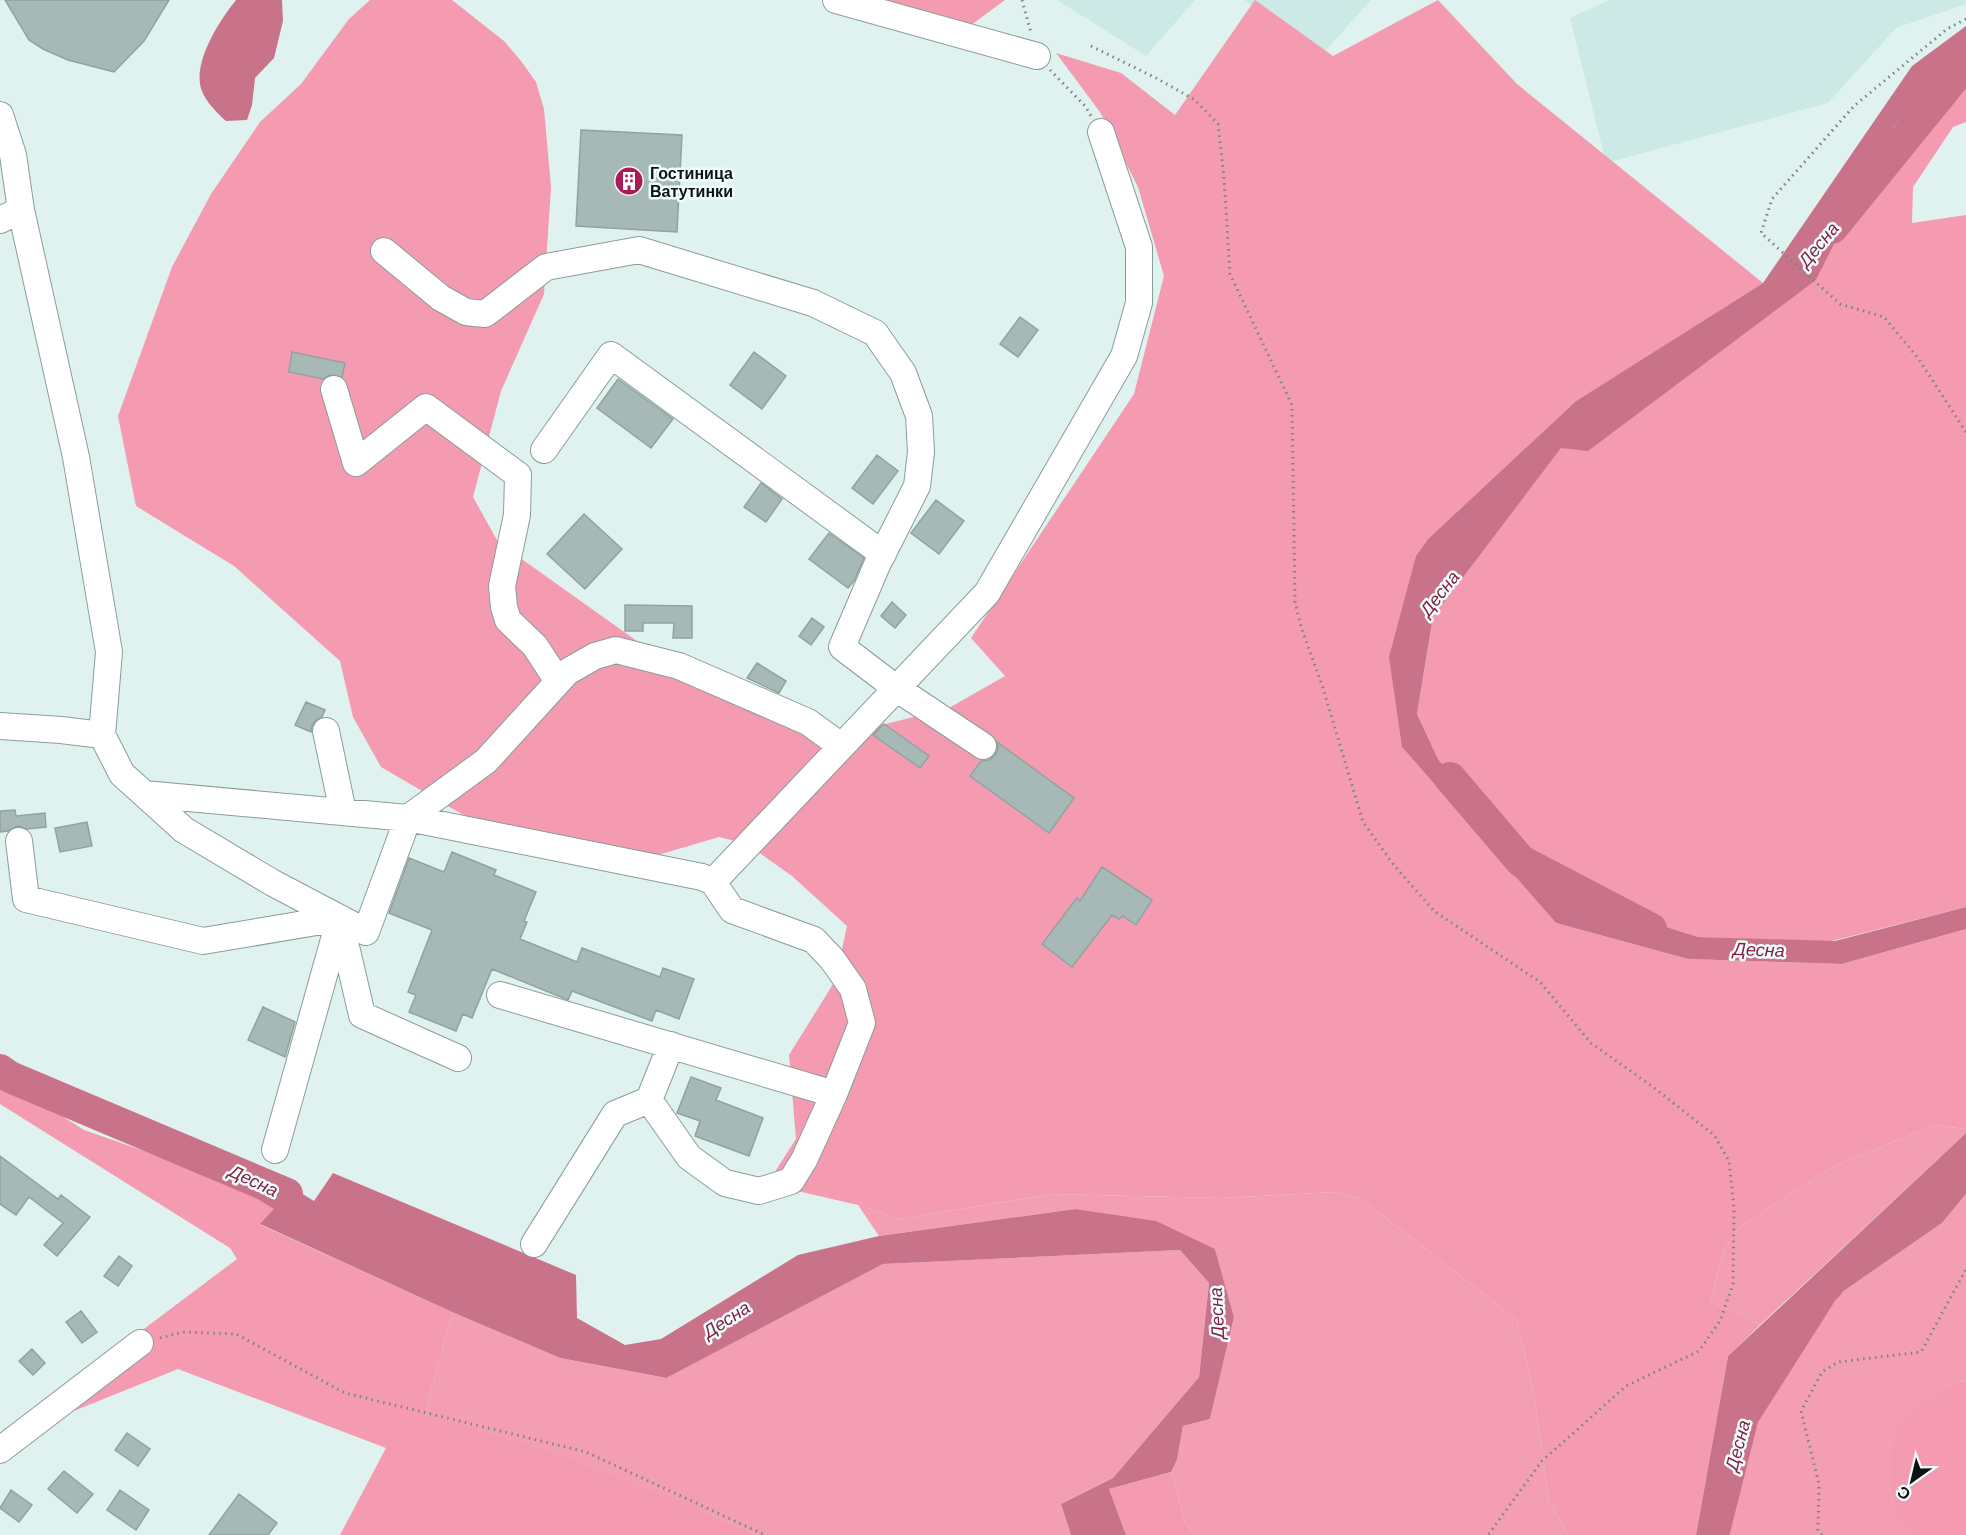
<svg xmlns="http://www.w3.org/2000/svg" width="1966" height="1535" font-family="Barlow,sans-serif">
	<rect width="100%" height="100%" fill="#dff2f0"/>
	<path fill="#cce9e6" d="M1057 0H1195L1146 56Z
		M1245 0H1371L1317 60Z
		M1609 0H1966V4L1896 28 1828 103 1606 163 1570 18Z"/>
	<path fill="#f39eb3" d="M1934 1125 1966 1129V1133L1760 1325 1710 1301 1724 1249 1741 1226 1834 1166Z
		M1335 1192 1362 1199 1517 1320 1534 1394 1549 1500 1568 1535H1194L1185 1522 1171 1472 1177 1460 1183 1426 1210 1419 1234 1317 1215 1249 1075 1209 879 1236 858 1205 900 1219 1052 1194 1221 1198Z
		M1966 1194V1380L1950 1386 1892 1450V1496L1898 1518 1910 1535H1728L1730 1421 1757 1373 1809 1315 1942 1223Z
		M1180 1250 1209 1283 1199 1377 1113 1478 1061 1504 1071 1535H757L714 1516 425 1414 452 1312 560 1358 665 1378 883 1264Z"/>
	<path fill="#f49ab1" d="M370 0H452L504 41 521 61 536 82 544 109 551 187 544 294 501 391 473 497 498 542 707 691 811 732 866 729 949 708 1005 676 971 638 1134 394 1164 276 1138 187 1100 112 1056 53 1121 73 1175 115 1255 0 1333 56 1438 0 1517 84 1763 283 1576 401 1429 538 1402 747 1556 923 1688 959 1842 964 1966 929V1129L1934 1125 1834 1166 1741 1226 1724 1249 1710 1301 1760 1325 1728 1356 1696 1535H1568L1549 1500 1534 1394 1517 1320 1362 1199 1335 1192 1221 1198 1052 1194 900 1219 858 1205 767 1184 796 1139 789 1055 835 981 847 926 792 876 747 844 719 837 641 860 503 838 381 767 353 717 340 661 234 566 136 506 118 416 172 267 211 194 260 122 301 84 349 19Z
		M873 0H1005L959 34Z
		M1966 64V122L1953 127 1913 187 1912 223 1966 215V907L1828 942 1698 937 1574 897 1510 853 1438 759 1417 714 1433 617 1561 447 1816 280 1894 126 1929 86Z
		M0 1081 32 1097 84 1130 216 1176 248 1193 275 1209 261 1225 452 1312 425 1414 562 1457 714 1516 757 1535H340L386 1448 178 1369 4 1439 84 1374 237 1259 230 1248 0 1104Z
		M1966 1380V1535H1910L1897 1518 1892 1496V1450L1898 1427 1931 1398 1950 1386Z
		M1171 1472 1185 1522 1194 1535H1126L1109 1489Z"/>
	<path fill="#c9738a" d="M236 0H282L283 21 274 58 255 78 252 105 247 120 226 121C216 112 202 98 200 84 196 57 220 20 236 0Z
		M1966 26V64L1929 86 1894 126 1816 280 1588 451 1561 448 1433 617 1417 714 1438 759 1510 853 1574 897 1698 937 1835 941 1966 907V929L1842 964 1688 959 1556 923 1402 747 1389 657 1416 556 1429 538 1576 401 1763 283 1912 66Z
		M1966 1133V1194L1942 1223 1809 1315 1757 1373 1730 1421 1728 1535H1696L1728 1356Z
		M249 1161 314 1201 333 1173 576 1275 577 1318 625 1345 661 1339 798 1255 879 1236 1075 1209 1156 1221 1215 1249 1234 1317 1210 1419 1183 1426 1177 1460 1171 1472 1109 1489 1126 1535H1071L1061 1504 1113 1478 1199 1377 1209 1283 1180 1250 883 1264 666 1378 560 1358 452 1312 260 1224 274 1209 248 1193Z"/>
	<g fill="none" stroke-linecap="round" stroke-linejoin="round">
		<path stroke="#c9738a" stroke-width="32" d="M1832 228 1966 63
			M1450 778 1521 861 1651 929
			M0 1070 10 1077 287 1194
			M1713 1535 1743 1416 1823 1290 1828 1285"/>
	</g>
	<path fill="#a6b9b7" stroke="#90a3a1" stroke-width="1.5" d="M5 0H169L144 41 114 72 68 60 43 49 29 40Z
		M581 130 682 135 677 232 576 226Z
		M1020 317 1038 330 1018 357 1000 344Z
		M292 352 345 363 342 377 330 375 323 379 289 372Z
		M754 352 786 376 762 409 730 385Z
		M618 379 673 419 651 448 597 408Z
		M877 455 898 471 873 504 852 488Z
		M761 483 782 499 766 522 744 507Z
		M936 500 964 521 939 554 911 533Z
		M584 514 622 549 585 589 547 554Z
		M829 533 864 558 854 581 848 588 809 559Z
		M892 602 906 615 895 628 881 616Z
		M625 605 692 606V638H673L674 623H643V631H625Z
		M812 618 824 627 811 645 799 636Z
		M757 663 786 681 779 693 747 678Z
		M306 702 325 710 322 717 316 720 312 726 311 732 295 725Z
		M884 724 929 756 920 768 873 735Z
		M997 742 1074 798 1049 833 970 776 981 761 989 760 995 755 998 748Z
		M15 810 16 816 45 813 46 827 27 829 18 826 8 831 0 832V811Z
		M87 822 92 846 60 852 55 828Z
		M452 852 496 870 494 875 536 892 524 921 527 922 520 939 577 962 582 948 660 977 663 968 694 979 679 1019 656 1010 652 1021 572 991 568 1000 492 969 472 1018 463 1014 456 1031 409 1012 416 995 408 992 432 930 389 913 409 858 444 872Z
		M1102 867 1152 900 1136 925 1123 916 1119 919 1112 915 1072 967 1042 944 1077 898 1080 901Z
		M263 1007 295 1022 285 1057 248 1040Z
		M691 1077 721 1088 716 1100 763 1118 749 1156 695 1136 700 1121 677 1113Z
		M0 1156 58 1199 61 1195 90 1217 57 1256 44 1245 63 1223 29 1197 16 1215 0 1204Z
		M119 1256 132 1266 118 1286 104 1276Z
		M81 1311 97 1332 82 1343 66 1322Z
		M32 1349 45 1363 33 1375 19 1361Z
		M127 1433 150 1449 138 1466 115 1450Z
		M64 1471 93 1494 77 1513 48 1489Z
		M11 1490 32 1505 19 1522 0 1508Z
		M120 1490 149 1510 136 1530 107 1510Z
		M239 1494 277 1523 268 1535H209Z"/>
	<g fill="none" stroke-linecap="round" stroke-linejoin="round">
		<g stroke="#8b9d9b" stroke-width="28">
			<path id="minor" d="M836 0 1037 56
				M0 115 13 155 21 210 0 220
				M21 210 76 457 109 652 102 735
				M384 251 441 298 466 312 485 314 546 267 639 250 813 303 875 333 903 373 919 416 921 452 917 486 877 565 842 647 896 688 983 746
				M334 389 356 463 426 407 518 475 517 515 502 586 504 607 508 620 535 646 558 681
				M544 450 611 355 883 554
				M0 726 61 730 102 735 122 774 184 830 273 883 366 932 408 818 702 877 713 882 987 593 1124 356 1139 303V247L1101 132
				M326 731 343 812
				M144 794 408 818 486 761 567 672 595 656 616 650 679 666 808 722 841 746
				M19 841 26 899 203 941 340 918
				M340 921 362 1015 458 1058
				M500 995 834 1094 862 1023 853 989 832 959 814 940 732 910 713 882
				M649 1100 689 1157 725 1183 759 1191 791 1181 804 1160 834 1094
				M275 1150 340 918
				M534 1244 615 1114 649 1100 671 1045
				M0 1450 140 1343"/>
		</g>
		<path stroke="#798584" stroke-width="3" stroke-dasharray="1.5 4.5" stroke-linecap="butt" d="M1022 0 1031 33
			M1966 19 1947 29 1854 106 1772 199 1761 233 1840 304 1884 317 1918 358 1966 432
			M1091 46 1156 78 1195 100 1218 124 1224 177 1230 274 1292 405 1295 602 1301 627 1323 688 1363 822 1393 864 1434 911 1540 982 1591 1043 1653 1087 1714 1135 1729 1161 1734 1208 1733 1284 1720 1321 1699 1351 1626 1386 1542 1461 1488 1535
			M1050 70 1085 106 1091 116
			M160 1338 183 1332 236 1334 345 1393 586 1452 765 1535
			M1822 1535 1818 1530 1819 1484 1801 1411 1822 1372 1838 1362 1921 1352 1966 1269"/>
		<use href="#minor" stroke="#fff" stroke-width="26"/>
	</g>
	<defs>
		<g id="building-disc" transform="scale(1.5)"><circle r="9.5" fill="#aa1a55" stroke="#effefd"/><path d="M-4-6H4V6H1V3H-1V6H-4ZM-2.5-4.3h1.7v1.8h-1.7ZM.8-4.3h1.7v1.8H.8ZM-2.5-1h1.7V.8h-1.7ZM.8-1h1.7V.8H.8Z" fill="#fff"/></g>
	</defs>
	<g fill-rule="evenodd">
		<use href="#building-disc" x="629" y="181"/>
	</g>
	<g text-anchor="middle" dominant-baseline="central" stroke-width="5" stroke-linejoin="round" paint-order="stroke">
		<g font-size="16" font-weight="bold" fill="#0c1212" stroke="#effefd" text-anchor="start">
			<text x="650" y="172">Гостиница<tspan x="650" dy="18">Ватутинки</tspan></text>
		</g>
		<g font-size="18" font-style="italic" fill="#861f45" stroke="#effefd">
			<text transform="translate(1818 244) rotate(-50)">Десна</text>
			<text transform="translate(1439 593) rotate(-52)">Десна</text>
			<text transform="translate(1759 949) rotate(2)">Десна</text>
			<text transform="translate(254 1180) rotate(25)">Десна</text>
			<text transform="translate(1216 1313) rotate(-93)">Десна</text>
			<text transform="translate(726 1319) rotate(-33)">Десна</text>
			<text transform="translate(1737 1445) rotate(-75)">Десна</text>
		</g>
	</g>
	<g transform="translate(1912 1481) rotate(214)" stroke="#effefd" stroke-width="4.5" paint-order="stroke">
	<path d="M0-4.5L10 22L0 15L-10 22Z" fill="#0c1212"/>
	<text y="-9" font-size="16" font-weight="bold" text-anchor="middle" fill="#0c1212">С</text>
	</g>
</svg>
